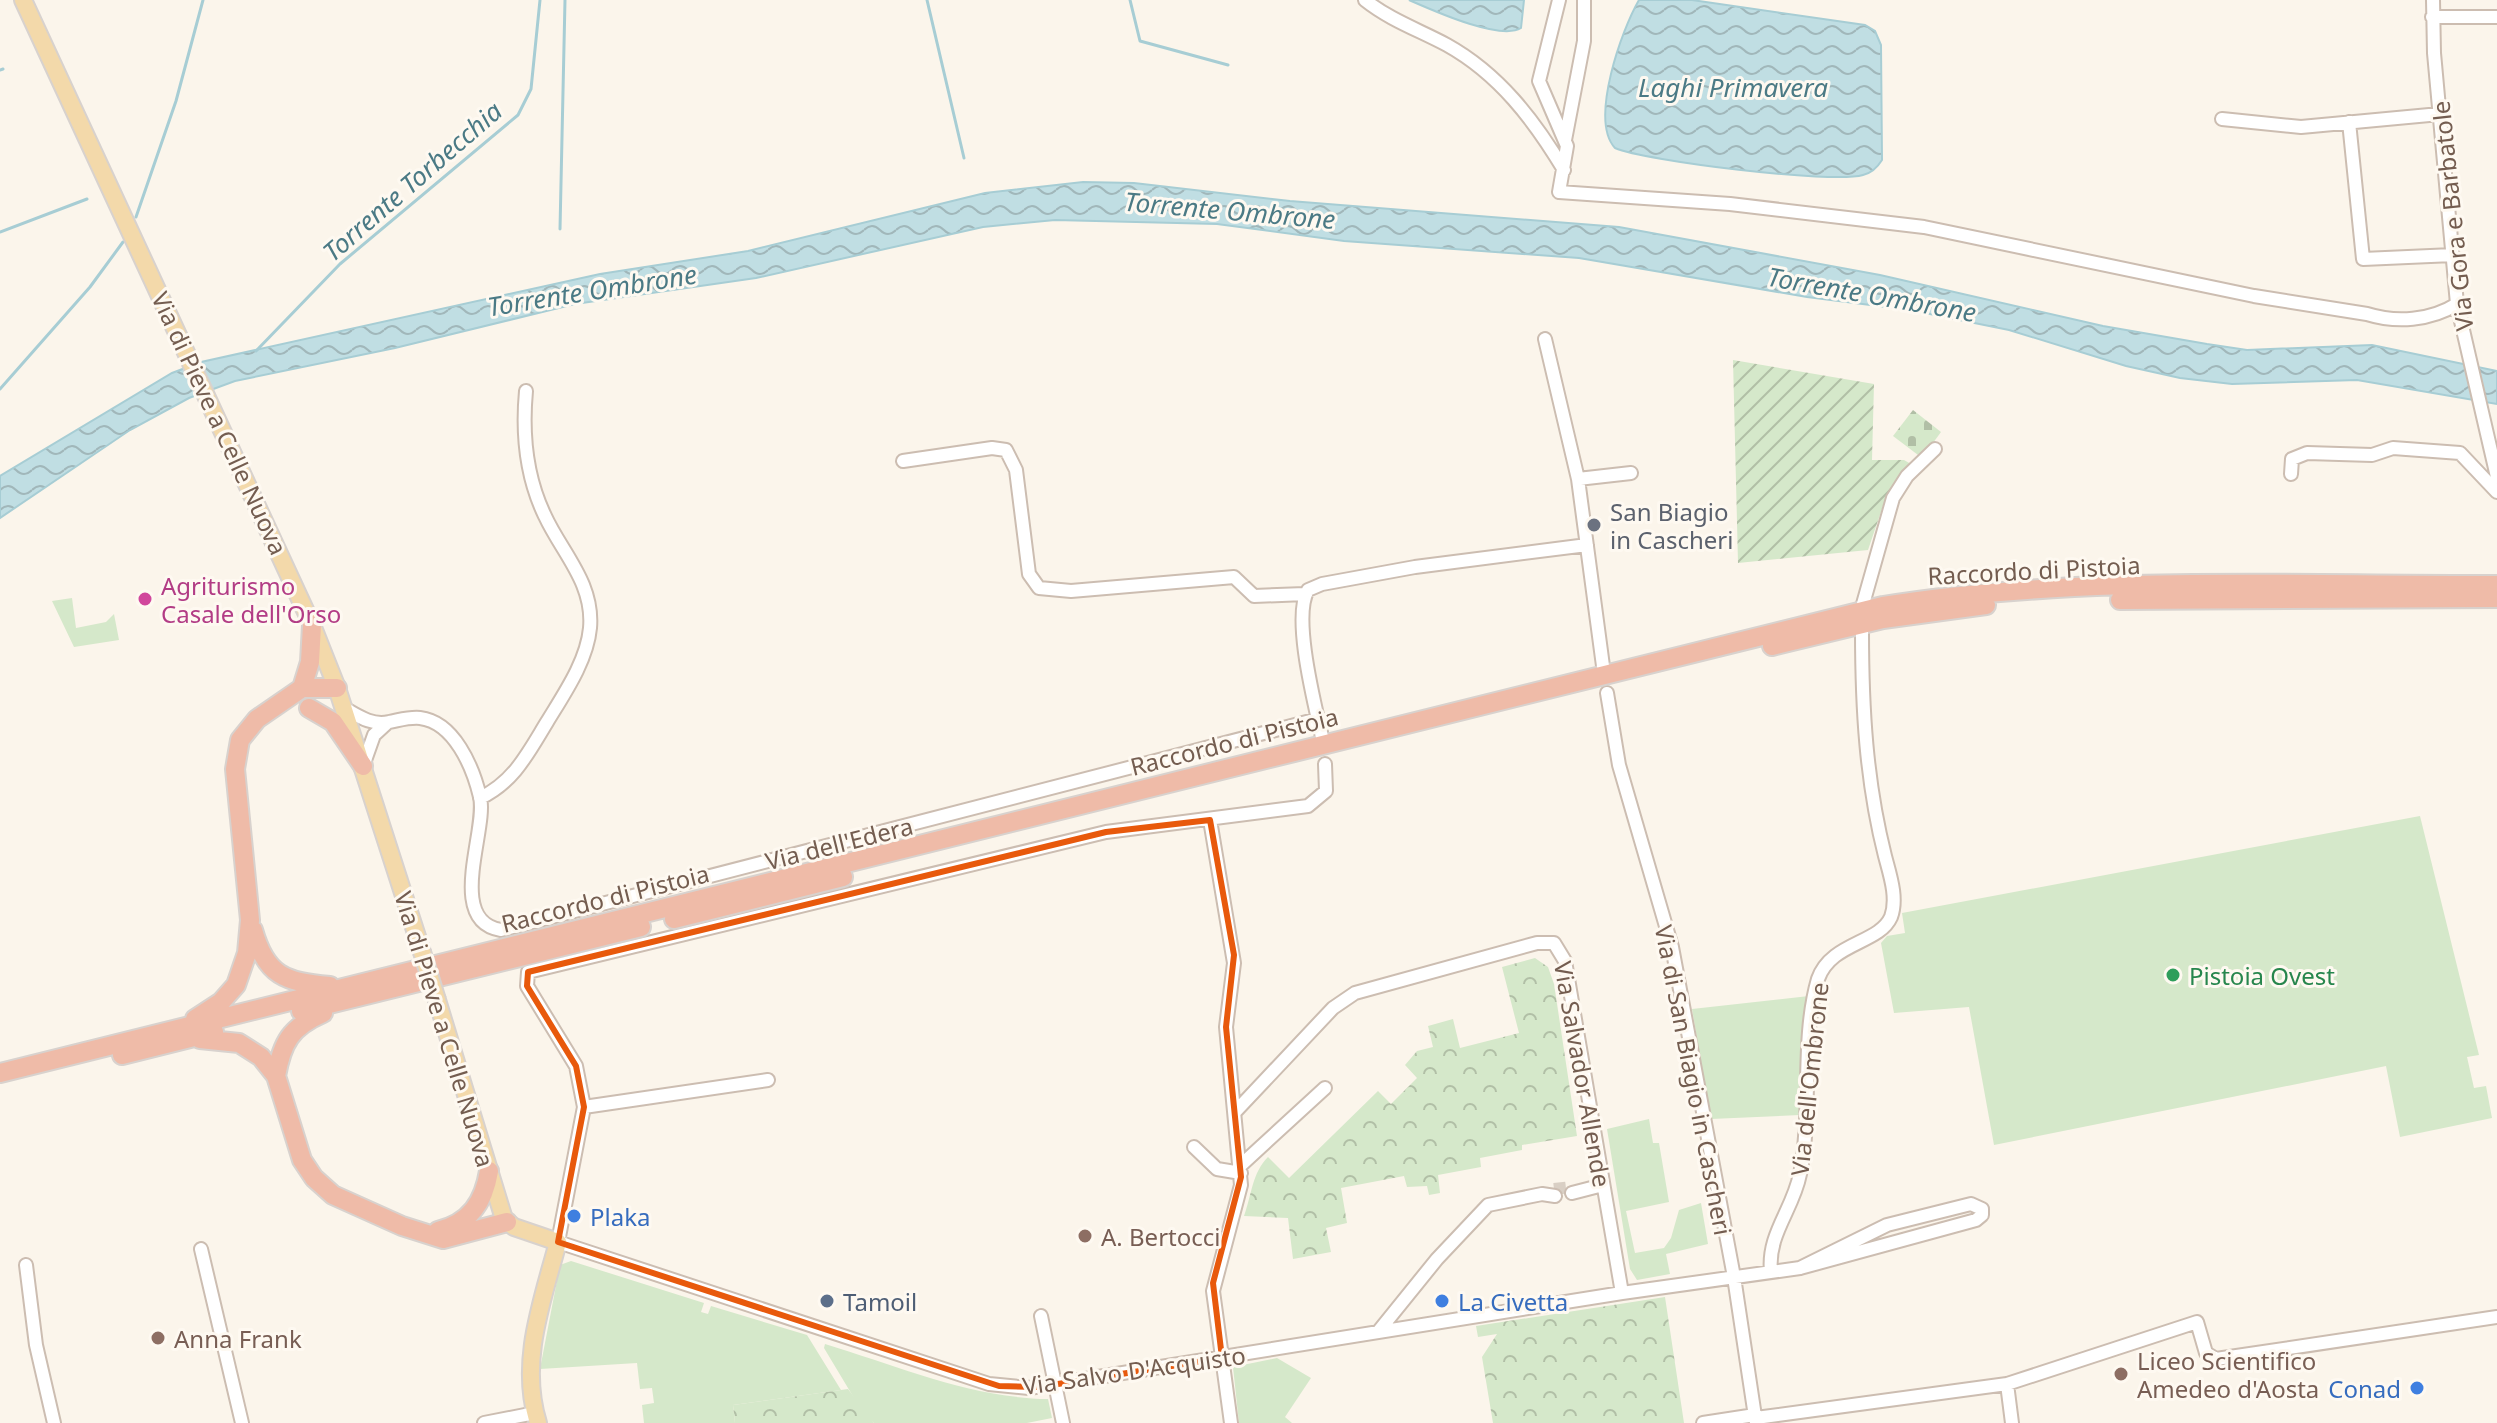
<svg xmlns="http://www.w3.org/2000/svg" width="2497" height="1423" font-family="'Noto Sans',sans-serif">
	<defs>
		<pattern id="forest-crowns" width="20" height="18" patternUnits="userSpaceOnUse" patternTransform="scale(2)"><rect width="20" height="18" fill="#d5e8ca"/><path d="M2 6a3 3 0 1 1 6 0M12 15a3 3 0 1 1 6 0" fill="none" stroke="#b1bfa6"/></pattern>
		<pattern id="cemetery-stones" width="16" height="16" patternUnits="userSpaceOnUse" patternTransform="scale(2)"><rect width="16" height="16" fill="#d5e8ca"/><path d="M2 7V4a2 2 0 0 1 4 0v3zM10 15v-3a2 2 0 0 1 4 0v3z" fill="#b1bfa6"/></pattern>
		<pattern id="garden-furrows" width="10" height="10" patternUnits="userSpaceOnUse" patternTransform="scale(2)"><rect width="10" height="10" fill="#d5e8ca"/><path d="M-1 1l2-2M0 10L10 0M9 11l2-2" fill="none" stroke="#b1bfa6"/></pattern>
		<pattern id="water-waves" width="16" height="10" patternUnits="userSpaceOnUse" patternTransform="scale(2)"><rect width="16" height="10" fill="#c0dee3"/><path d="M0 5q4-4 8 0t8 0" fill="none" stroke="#a1b7ba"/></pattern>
	</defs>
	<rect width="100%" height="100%" fill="#fbf5eb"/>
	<path fill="#d5e8ca" d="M72 598 76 628 106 622 114 614 119 640 74 647 52 601Z
		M2420 816 2479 1055 2467 1057 2474 1088 2486 1086 2492 1118 2400 1137 2386 1066 1994 1145 1969 1007 1894 1013 1881 943 1887 936 1905 933 1902 913Z
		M1809 996 1800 1115 1711 1119 1692 1009Z
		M1649 1119 1653 1143H1659L1669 1202 1626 1211 1635 1253 1664 1248 1671 1238 1679 1210 1701 1203 1708 1244 1666 1254 1670 1274 1637 1280 1630 1269 1607 1129Z
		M571 1261 704 1303 701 1312 708 1314 711 1306 807 1335 841 1390 733 1405 735 1423H644L642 1405 654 1403 652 1388 640 1389 637 1363 540 1369 560 1265Z
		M825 1344C898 1366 971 1398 1048 1399L1052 1418 1027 1423H874L860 1408 824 1348Z
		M1277 1358 1311 1378 1285 1417 1292 1423H1239L1233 1367Z"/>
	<path fill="url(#forest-crowns)" d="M1535 958 1548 967 1554 984 1577 1136 1522 1145V1150L1480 1158 1481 1167 1438 1175 1440 1193 1429 1195 1427 1186 1407 1187 1404 1176 1341 1188 1347 1223 1326 1228 1331 1252 1293 1259 1288 1218 1244 1216C1252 1194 1252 1173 1268 1157L1289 1178 1378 1091 1391 1104 1417 1078 1405 1065 1417 1051 1433 1047 1428 1026 1453 1019 1460 1048 1519 1033 1502 967Z
		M1665 1297 1684 1423H1493L1482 1357 1497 1334 1478 1337 1476 1326Z
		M848 1389 874 1423H735L733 1405Z"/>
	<path fill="url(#cemetery-stones)" d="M1913 410 1941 432 1922 458 1893 436Z"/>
	<path fill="url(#garden-furrows)" d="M1733 360 1874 384 1872 460H1904L1911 464 1886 497 1868 550 1738 563Z"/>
	<path fill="url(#water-waves)" stroke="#a7cdd4" stroke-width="2" d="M1409 0H1524L1521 28C1500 41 1432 10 1409 0Z
		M1639 0H1692L1865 25 1875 31 1881 45 1882 160C1877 168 1872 173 1863 175 1832 184 1645 161 1615 148 1589 120 1622 29 1639 0Z
		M1083 182 1134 183 1290 201 1619 227 1880 275 2103 326 2207 344 2247 350 2372 345 2497 371V404L2357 380 2232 384 2180 378 2126 366 2009 330 1910 310 1807 297 1579 258 1344 241 1217 224 1055 220 983 227 756 278 575 304 395 348 235 381 189 398 130 430 0 518V476L172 373 201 362 600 274 748 251 985 193Z"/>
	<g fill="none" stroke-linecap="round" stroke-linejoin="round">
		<path stroke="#a7cdd4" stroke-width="3" d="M927 0 964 158
			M1130 0 1140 41 1228 65
			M0 70 3 69
			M136 217 176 101 203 0
			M560 229 565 0
			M0 232 87 199
			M256 351 340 264 518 115 531 89 540 0
			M0 389 90 287 123 242"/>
		<path stroke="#d9cfc4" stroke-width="12" stroke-dasharray="12 6" stroke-linecap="butt" d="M1554 1189 1571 1187"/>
		<g stroke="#ccbdb1" stroke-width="16">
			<path id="minor" d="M1365 0C1390 20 1419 30 1447 45 1499 74 1534 120 1564 170
				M1559 0 1539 81 1567 146 1559 192 1730 204 1924 227 2254 296 2367 314C2396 323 2430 321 2457 304
				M2433 0 2434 53 2457 304 2497 477
				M2432 17H2497
				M2222 119 2301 127 2440 114
				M2349 122 2363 259 2453 255
				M1565 140 1584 41V0
				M1545 339 1578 479 1603 666
				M903 461 992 448 1006 450 1016 470 1029 574 1039 588 1071 591 1234 577 1254 596 1305 594
				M2291 474 2292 459 2307 453 2372 455 2393 448 2460 453 2497 492
				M1578 479 1631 473
				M1863 604 1893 498 1907 476 1935 449
				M1607 693 1619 765 1672 947 1734 1277 1756 1423
				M344 708C358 716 372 726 389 722 400 720 409 717 420 718 454 722 473 767 480 797 488 829 445 921 501 930L1318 719
				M1322 737C1315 705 1292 617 1308 590L1322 584 1415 567 1587 545
				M1325 764 1326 791 1308 806 1106 832 528 972 527 986 576 1066 584 1107 558 1242 989 1384 1029 1388 1622 1293 1800 1268 1976 1220 1982 1215V1209L1971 1204 1887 1225 1800 1268
				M363 766 374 735 387 723
				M480 798C514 782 528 753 547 722 564 694 587 661 590 628 594 583 562 553 545 516 526 477 522 434 526 391
				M1210 820 1234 963 1226 1027 1241 1185 1213 1291 1231 1423
				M584 1107 768 1080
				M1236 1111 1333 1008 1355 993 1537 943H1554L1565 961 1622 1293
				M1194 1147 1217 1169 1241 1173
				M1240 1166 1325 1088
				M1572 1193 1603 1185
				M201 1249 242 1423
				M26 1265 36 1345 54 1423
				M1771 1272C1767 1234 1793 1210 1800 1174 1813 1111 1800 1041 1818 979 1831 942 1879 944 1891 917 1898 898 1890 875 1885 856 1866 781 1862 708 1862 631
				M1041 1316 1063 1423
				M1378 1332 1437 1259 1488 1205 1542 1194 1555 1196
				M2007 1384 2012 1423
				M1756 1418 2007 1384 2197 1322 2206 1353 2216 1359 2497 1317
				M484 1423 535 1413
				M1703 1423 1755 1415"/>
		</g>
		<g stroke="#d8d2ce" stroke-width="20">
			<path id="major" d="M23 0 312 625 337 688 422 952
				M437 1000 504 1219 514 1227 558 1242C542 1302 519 1362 538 1423"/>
		</g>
		<g stroke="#d8d2ce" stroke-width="22">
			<path id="highway" d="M2120 600 2497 598
				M1772 646 1883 619 1986 605
				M302 688 310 662 312 625
				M309 708 333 722 363 766
				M674 919 843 877
				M253 930C266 976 285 982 330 986
				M301 1011 641 927
				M195 1019 221 1002 236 985 247 953 250 920 235 769 240 740 257 719 302 688H337
				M200 1039 239 1043 261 1057 276 1076 302 1160 314 1178 333 1195 402 1226 443 1239 507 1222
				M122 1055 214 1032
				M0 1073 1883 606C2083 574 2295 586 2497 585
				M276 1076C282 1042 291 1027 323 1013
				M438 1231C470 1223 484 1202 489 1171"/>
		</g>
		<use href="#minor" stroke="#fff" stroke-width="12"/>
		<use href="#major" stroke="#f3d9aa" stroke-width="16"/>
		<use href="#highway" stroke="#efbba8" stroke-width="18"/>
		<g stroke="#d8d2ce" stroke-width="20" stroke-linecap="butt">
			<path id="major-bridge" d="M422 952 437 1000"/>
		</g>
		<use href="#major-bridge" stroke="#f3d9aa" stroke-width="16"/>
	</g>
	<path fill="none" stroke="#e8590c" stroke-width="6" stroke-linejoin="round" d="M1210 820 1234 955 1226 1027 1241 1177 1213 1283 1222 1358 1039 1387 999 1386 558 1242 584 1107 576 1066 527 986 528 972 1106 832Z"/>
	<circle fill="#6b7280" stroke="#fef9f1" stroke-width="3" cx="1594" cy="525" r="8"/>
	<circle fill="#d1479c" stroke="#fef9f1" stroke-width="3" cx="145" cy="599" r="8"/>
	<circle fill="#2e9e5b" stroke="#fef9f1" stroke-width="3" cx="2173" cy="975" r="8"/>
	<g fill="#3f7fe0" stroke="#fef9f1" stroke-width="3">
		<circle cx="574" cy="1216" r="8"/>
		<circle cx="1442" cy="1301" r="8"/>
		<circle cx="2417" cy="1388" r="8"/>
	</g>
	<g fill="#8d6e63" stroke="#fef9f1" stroke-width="3">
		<circle cx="1085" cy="1236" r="8"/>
		<circle cx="158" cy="1338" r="8"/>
		<circle cx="2121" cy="1374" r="8"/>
	</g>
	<circle fill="#5c6f8a" stroke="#fef9f1" stroke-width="3" cx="827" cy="1301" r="8"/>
	<g text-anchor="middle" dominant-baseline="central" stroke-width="6" stroke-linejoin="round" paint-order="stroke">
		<g font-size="24" fill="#745d50" stroke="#fef9f1">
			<text transform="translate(2452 216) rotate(-96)">Via Gora e Barbatole</text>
			<text transform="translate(220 423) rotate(65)">Via di Pieve a Celle Nuova</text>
			<text transform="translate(2034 570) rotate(-3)">Raccordo di Pistoia</text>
			<text transform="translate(1234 741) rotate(-14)">Raccordo di Pistoia</text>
			<text transform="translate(839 843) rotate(-14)">Via dell'Edera</text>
			<text transform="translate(605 898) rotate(-14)">Raccordo di Pistoia</text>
			<text transform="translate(445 1029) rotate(73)">Via di Pieve a Celle Nuova</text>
			<text transform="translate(1583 1074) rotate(80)">Via Salvador Allende</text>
			<text transform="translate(1809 1079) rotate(-84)">Via dell'Ombrone</text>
			<text transform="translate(1694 1080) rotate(79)">Via di San Biagio in Cascheri</text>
			<text transform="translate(1134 1370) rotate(-8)">Via Salvo D'Acquisto</text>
		</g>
		<g font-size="24" fill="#5b616d" stroke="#fef9f1" text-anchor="start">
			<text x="1610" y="511">San Biagio<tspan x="1610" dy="28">in Cascheri</tspan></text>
		</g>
		<g font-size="24" fill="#b23c85" stroke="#fef9f1" text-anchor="start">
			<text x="161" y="585">Agriturismo<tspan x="161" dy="28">Casale dell'Orso</tspan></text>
		</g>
		<g font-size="24" fill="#27864d" stroke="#fef9f1" text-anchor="start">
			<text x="2189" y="975">Pistoia Ovest</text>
		</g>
		<g font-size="24" fill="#366cbe" stroke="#fef9f1" text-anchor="start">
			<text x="590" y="1216">Plaka</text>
			<text x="1458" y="1301">La Civetta</text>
			<text x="2401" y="1388" text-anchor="end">Conad</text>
		</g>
		<g font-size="24" fill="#785e54" stroke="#fef9f1" text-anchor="start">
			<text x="1101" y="1236">A. Bertocci</text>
			<text x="174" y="1338">Anna Frank</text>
			<text x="2137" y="1360">Liceo Scientifico<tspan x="2137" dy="28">Amedeo d'Aosta</tspan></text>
		</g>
		<g font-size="24" fill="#4e5e75" stroke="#fef9f1" text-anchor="start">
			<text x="843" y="1301">Tamoil</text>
		</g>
		<g font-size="26" font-style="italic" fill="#4b7a85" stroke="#fef9f1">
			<text x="1733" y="87">Laghi Primavera</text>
			<text transform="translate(412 181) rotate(-41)">Torrente Torbecchia</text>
			<text transform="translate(1230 210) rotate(5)">Torrente Ombrone</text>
			<text transform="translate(592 290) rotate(-9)">Torrente Ombrone</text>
			<text transform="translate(1872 294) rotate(10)">Torrente Ombrone</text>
		</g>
	</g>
</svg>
